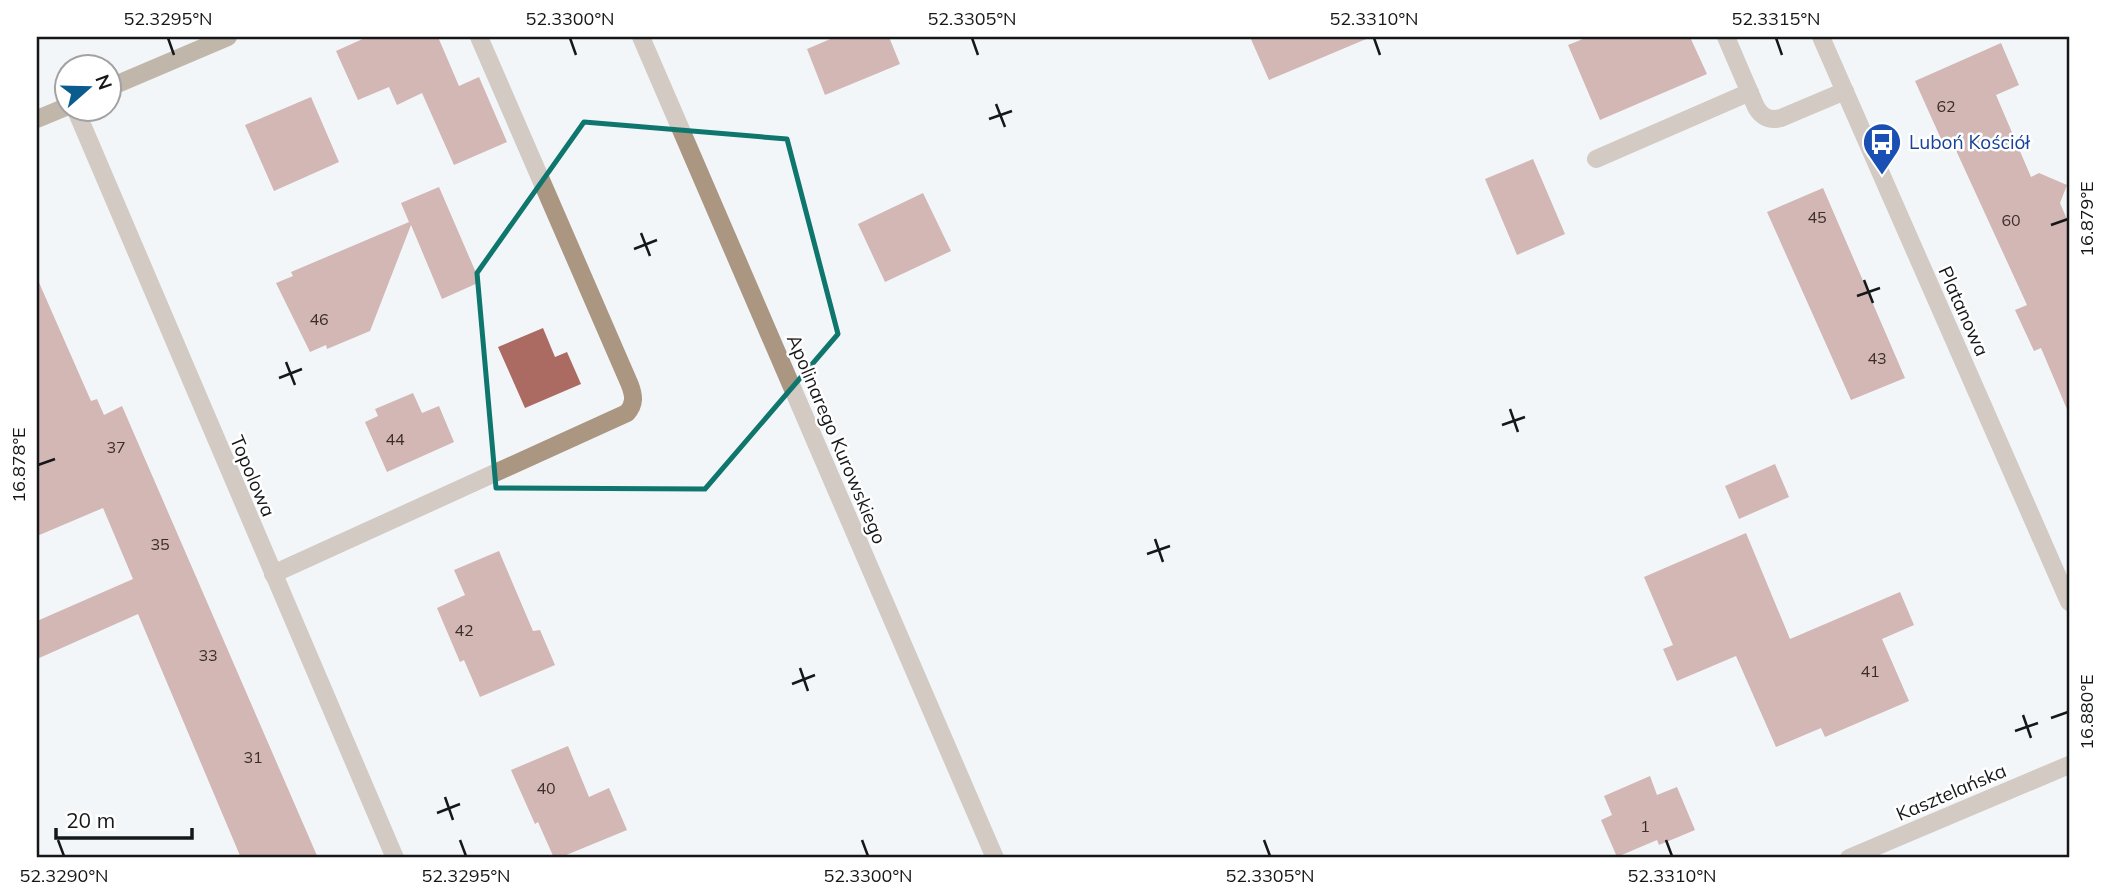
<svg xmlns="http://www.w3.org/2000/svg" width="2106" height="895" font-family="Mulish,sans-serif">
	<rect width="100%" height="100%" fill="#f3f6f9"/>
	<path fill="#ab6a62" d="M367 37H438L459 86 479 77 507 142 454 165 422 93 397 105 389 87 358 100 336 51Z
		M835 37H889L900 64 825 95 807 49Z
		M1250 37H1371L1269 80Z
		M1588 37H1690L1707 74 1600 120 1568 45Z
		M2001 43 2019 85 1996 95 2031 177 2039 173 2067 185 2060 203 2069 224V414L2041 348 2034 351 2015 310 2027 305 1954 146 1946 150 1915 81Z
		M311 97 339 162 274 191 245 125Z
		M1533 159 1565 234 1517 255 1485 179Z
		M439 187 480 282 442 299 411 225 370 331 327 349 326 345 310 352 276 283 293 276 291 272 409 222 401 203Z
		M1823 188 1905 378 1851 400 1767 212Z
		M923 193 951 251 885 282 858 224Z
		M37 278 91 401 97 399 104 415 122 406 318 858H241L138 614 37 659V621L133 579 103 508 37 536Z
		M543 328 555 357 567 352 581 384 525 408 498 347Z
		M413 393 422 413 439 406 454 442 387 472 365 422 378 416 375 409Z
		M1775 464 1789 497 1739 519 1725 486Z
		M1746 533 1790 639 1900 592 1914 625 1882 639 1909 701 1825 737 1821 728 1776 747 1736 656 1677 681 1663 649 1673 645 1644 577Z
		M499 551 533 631 540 630 555 665 480 697 464 660 460 662 437 608 465 595 454 570Z
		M568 746 589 797 609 788 627 830 559 858H554L538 822 535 824 511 770Z
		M1650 776 1657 795 1677 787 1695 830 1659 845 1657 840 1617 857 1601 820 1612 815 1604 796Z"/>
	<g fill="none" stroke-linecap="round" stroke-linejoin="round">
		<path stroke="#aa9681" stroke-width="18" d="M1726 37 1756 107C1762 117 1769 121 1781 118L1845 91
			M1596 159 1750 92
			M273 574 627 413C635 404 634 396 630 385L479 37"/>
		<path stroke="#aa9681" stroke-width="18" d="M641 37 995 858
			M1821 37 2069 602
			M75 108 395 858
			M1849 858 2069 765"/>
		<path stroke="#856949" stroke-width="18" d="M108 88 228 37
			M37 119 66 107"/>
	</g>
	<path d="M0 0H2106V895H0ZM584 122 787 139 838 334 705 489 496 488 477 273Z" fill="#f3f6f9" fill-opacity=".55" fill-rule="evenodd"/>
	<path fill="none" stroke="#0f766e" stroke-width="5" stroke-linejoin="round" d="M584 122 787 139 838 334 705 489 496 488 477 273Z"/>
	<path fill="none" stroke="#161718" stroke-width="2.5" d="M168 38 174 55M570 38 576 55M972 38 978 55M1374 38 1380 55M1776 38 1782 55M996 104 1005 127M989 119 1012 111M2051 225 2068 219M641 233 650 256M634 249 657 240M1864 280 1873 303M1857 296 1880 288M286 362 295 385M279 378 302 369M1510 409 1518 432M1502 425 1525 417M38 465 55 459M1155 539 1163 562M1147 554 1170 546M800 668 808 691M792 684 815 675M2023 715 2031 738M2051 718 2068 712M2015 731 2038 723M445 797 453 820M437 813 460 804M58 840 64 856M460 840 466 856M862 840 868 856M1264 840 1270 856M1666 840 1672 856"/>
	<defs>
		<g id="bus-pin" transform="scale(2.0125)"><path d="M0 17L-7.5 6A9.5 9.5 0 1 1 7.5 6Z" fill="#1a4fb4" stroke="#fff"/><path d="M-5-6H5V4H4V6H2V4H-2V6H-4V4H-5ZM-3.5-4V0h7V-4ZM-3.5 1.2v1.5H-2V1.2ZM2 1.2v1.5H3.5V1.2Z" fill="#fff"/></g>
	</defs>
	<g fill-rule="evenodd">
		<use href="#bus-pin" x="1882" y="142"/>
	</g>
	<g text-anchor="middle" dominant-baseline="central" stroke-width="5" stroke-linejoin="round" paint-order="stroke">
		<g font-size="16" fill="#3b2c2a">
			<text x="1946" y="106">62</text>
			<text x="1817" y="217">45</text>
			<text x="2011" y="220">60</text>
			<text x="319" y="319">46</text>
			<text x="1877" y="358">43</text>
			<text x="395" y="439">44</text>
			<text x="116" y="447">37</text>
			<text x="160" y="544">35</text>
			<text x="464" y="630">42</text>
			<text x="208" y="655">33</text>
			<text x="1870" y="671">41</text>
			<text x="253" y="757">31</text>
			<text x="546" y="788">40</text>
			<text x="1645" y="826">1</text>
		</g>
		<g font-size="19" fill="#164399" stroke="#fff" text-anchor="start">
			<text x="1909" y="142">Luboń Kościół</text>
		</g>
		<g font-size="19" fill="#161718" stroke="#fff">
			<text transform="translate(1964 311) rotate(66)">Platanowa</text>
			<text transform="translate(837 439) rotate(67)">Apolinarego Kurowskiego</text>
			<text transform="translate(253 476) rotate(67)">Topolowa</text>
			<text transform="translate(1951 792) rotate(-23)">Kasztelańska</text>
		</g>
	</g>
	<rect width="2106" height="895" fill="none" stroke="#ffffff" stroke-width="77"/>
	<g transform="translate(88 88) rotate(70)"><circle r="33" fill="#ffffff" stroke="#a2a2a3" stroke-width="2"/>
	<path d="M0-5L12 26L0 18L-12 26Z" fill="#0a5c8e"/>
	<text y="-10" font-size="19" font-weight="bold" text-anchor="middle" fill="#161718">N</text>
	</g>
	<path d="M56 828v10h136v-10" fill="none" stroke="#161718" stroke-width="3.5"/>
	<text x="66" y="828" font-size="21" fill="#161718" stroke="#ffffff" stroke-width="5" paint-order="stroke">20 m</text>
	<rect x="38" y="38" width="2030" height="818" fill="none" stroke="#161718" stroke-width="2.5"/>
	<g font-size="18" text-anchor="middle" fill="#161718">
		<text x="168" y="25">52.3295°N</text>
		<text x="570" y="25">52.3300°N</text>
		<text x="972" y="25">52.3305°N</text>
		<text x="1374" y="25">52.3310°N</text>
		<text x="1776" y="25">52.3315°N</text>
		<text transform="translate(2087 219) rotate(-90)" y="6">16.879°E</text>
		<text transform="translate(19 465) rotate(-90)" y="6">16.878°E</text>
		<text transform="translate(2087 712) rotate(-90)" y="6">16.880°E</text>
		<text x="64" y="882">52.3290°N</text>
		<text x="466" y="882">52.3295°N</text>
		<text x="868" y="882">52.3300°N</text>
		<text x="1270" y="882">52.3305°N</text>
		<text x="1672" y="882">52.3310°N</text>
	</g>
</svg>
